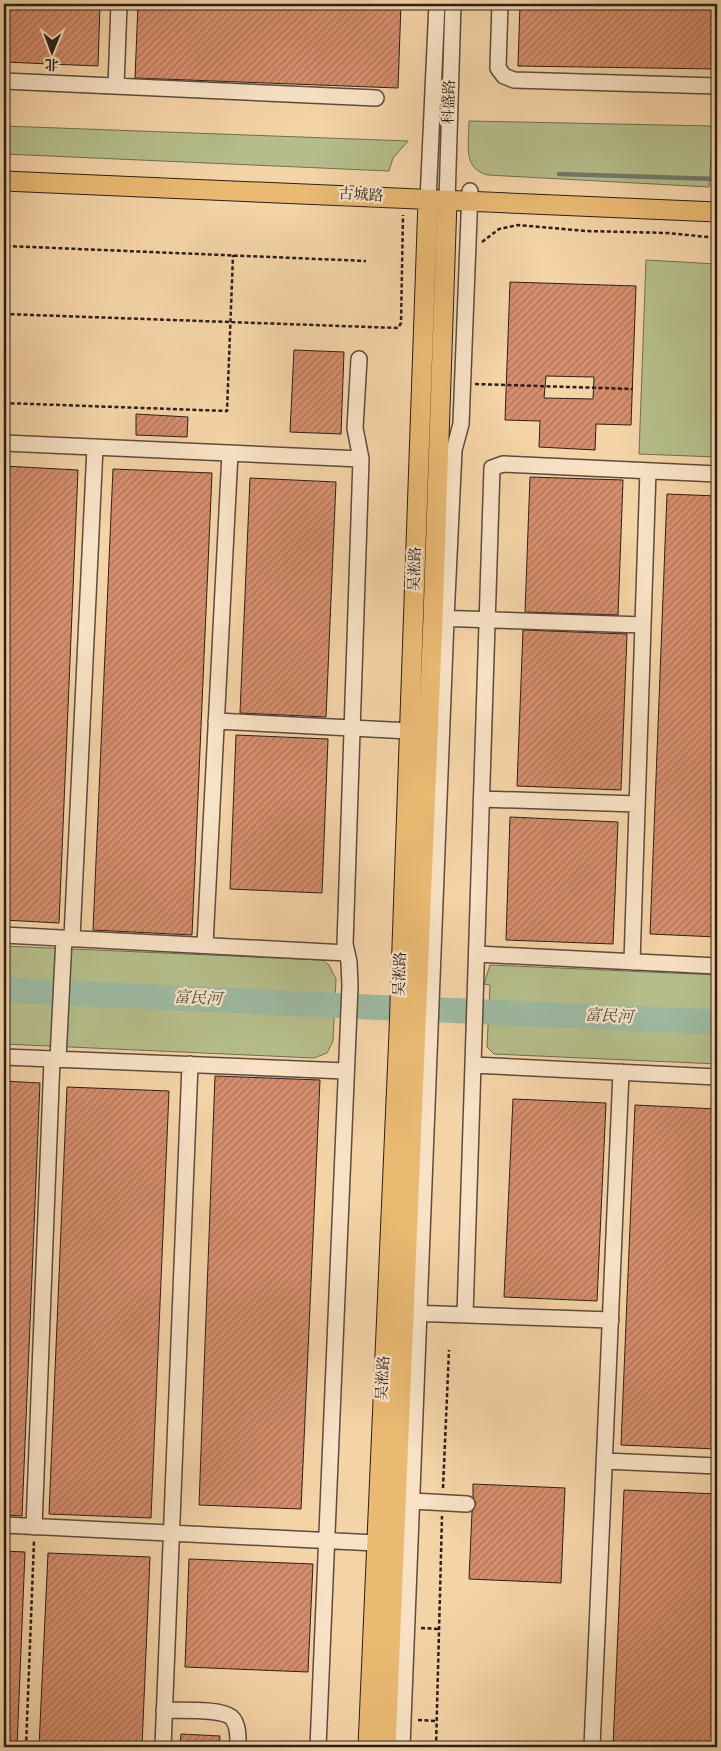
<svg xmlns="http://www.w3.org/2000/svg" width="721" height="1751" font-family="'Old Standard TT','Noto Serif SC',serif">
	<defs>
		<pattern id="building-hatch" width="6" height="6" patternUnits="userSpaceOnUse" patternTransform="scale(1.25)"><rect width="6" height="6" fill="#d68e6d"/><path d="M-1 1l2-2M0 6l6-6M5 7l2-2" fill="none" stroke="#ae7359"/></pattern>
	</defs>
	<rect width="100%" height="100%" fill="#f4d3a6"/>
	<filter id="stains"><feTurbulence type="fractalNoise" baseFrequency=".004" numOctaves="4"/><feColorMatrix values="0 0 0 0 .2 0 0 0 0 .09 0 0 0 0 .02 0 0 0 .5 -.17"/></filter>
	<radialGradient id="worn" r=".72"><stop offset=".6" stop-color="#630" stop-opacity="0"/><stop offset="1" stop-color="#630" stop-opacity=".3"/></radialGradient>
	<path fill="#b5be8b" stroke="#706e53" d="M469 121 713 126 709 187 488 175C462 169 469 143 469 121Z
		M4 126 408 141 393 158 389 171 4 154Z
		M646 260 717 264V457L639 454Z
		M4 946 323 960 329 965 336 979 333 1041 327 1053 314 1058 4 1044Z
		M490 965 717 975V1064L494 1054 487 1047 490 985 484 984Z"/>
	<g fill="none" stroke-linecap="round" stroke-linejoin="round">
		<path stroke="#6f7b6b" stroke-width="4.5" d="M559 174 717 179"/>
		<path stroke="#9db9a1" stroke-width="25" d="M4 990 391 1008
			M441 1010 717 1022"/>
	</g>
	<path fill="url(#building-hatch)" stroke="#2b1f1b" fill-rule="evenodd" d="M4 4H100L98 66 4 62Z
		M138 4H401L398 88 135 78Z
		M520 4H717V69L518 66Z
		M510 282 636 286 631 425 596 424 595 450 539 447 540 421 505 420ZM546 376 594 377 593 399 544 398Z
		M294 350 344 352 341 434 290 432Z
		M136 414 188 417 187 437 136 435Z
		M4 466 78 470 59 923 4 920Z
		M113 469 212 473 192 935 93 930Z
		M530 477 623 480 618 615 525 612Z
		M250 478 336 482 326 717 240 713Z
		M667 494 717 496V937L650 934Z
		M523 630 627 634 621 790 517 786Z
		M236 735 328 739 322 893 230 889Z
		M510 817 618 822 613 944 506 940Z
		M215 1076 320 1080 301 1509 199 1505Z
		M4 1081 40 1083 22 1516 4 1515Z
		M67 1087 169 1091 151 1518 49 1514Z
		M513 1099 606 1103 597 1301 504 1297Z
		M635 1105 717 1109V1449L621 1445Z
		M473 1484 565 1488 561 1583 469 1579 472 1512 476 1504 473 1497Z
		M624 1490 717 1494 716 1747H613Z
		M4 1551 25 1552 17 1747H4Z
		M48 1553 150 1557 142 1747H39Z
		M189 1559 313 1564 308 1672 185 1667Z
		M181 1734 220 1736 219 1747H180Z"/>
	<g fill="none" stroke-linecap="round" stroke-linejoin="round">
		<g stroke="#5d4c3e" stroke-width="18">
			<path id="minor" d="M500 4 498 68 504 76 514 80 717 86
				M4 81 376 98
				M116 86 119 4
				M428 200 437 4
				M447 201 453 4
				M4 443 361 459
				M435 618 643 625
				M216 721 410 731
				M482 799 637 804
				M4 935 347 953
				M72 938 95 447
				M205 944 230 453
				M477 954 717 966
				M632 962 648 471
				M4 1057 346 1071
				M58 1059 64 938
				M473 1065 717 1077
				M410 1313 611 1320
				M465 1315 492 468 503 464 717 474
				M605 1461 717 1466
				M412 1501 467 1504
				M4 1525 376 1543
				M34 1527 52 1059
				M164 1710C180 1711 219 1708 231 1717 239 1724 238 1738 238 1747
				M163 1747 190 1064
				M318 1747 350 986 349 962 345 944 361 459 355 428 359 359
				M402 1747 446 619 454 450 461 424 470 191
				M592 1747 621 1072"/>
		</g>
		<g stroke="#2b1f1b" stroke-width="21">
			<path id="major" d="M4 181 717 212
				M368 1747 399 1032 428 200
				M386 1747 433 618 447 201"/>
		</g>
		<path stroke="#2b1f1b" stroke-width="2.5" stroke-dasharray="4 2.5" stroke-linecap="butt" d="M482 242 499 229 518 225 586 231 668 233 717 238
			M4 314 398 328 401 323 403 215
			M4 318 7 246 366 261
			M475 384 633 389
			M4 403 227 411 233 255
			M443 1488 449 1350
			M421 1628 439 1629
			M418 1720 436 1721
			M26 1747 34 1541
			M436 1747 442 1516"/>
		<use href="#minor" stroke="#f8e2c5" stroke-width="15"/>
		<use href="#major" stroke="#eaba73" stroke-width="19"/>
	</g>
	<g text-anchor="middle" dominant-baseline="central" stroke-width="4.5" stroke-linejoin="round" paint-order="stroke">
		<g font-size="15" fill="#2b1f1b" stroke="#f8e2c5">
			<text transform="translate(450 102) rotate(-88)">科盛路</text>
			<text transform="translate(361 196) rotate(3)">古城路</text>
			<text transform="translate(416 569) rotate(-88)">吴淞路</text>
			<text transform="translate(401 974) rotate(-88)">吴淞路</text>
			<text transform="translate(384 1378) rotate(-87)">吴淞路</text>
		</g>
		<g font-size="16" font-style="italic" fill="#4d4d43" stroke="#f8e2c5">
			<text transform="translate(198 999) rotate(3)">富民河</text>
			<text transform="translate(609 1017) rotate(3)">富民河</text>
		</g>
	</g>
	<rect width="721" height="1751" fill="none" stroke="#f4d3a6" stroke-width="20"/>
	<rect x="5" y="5" width="711" height="1741" fill="none" stroke="#2b1f1b" stroke-width="2.5"/>
	<rect x="10" y="10" width="701" height="1731" fill="none" stroke="#2b1f1b"/>
	<g transform="translate(52 52) rotate(181)" stroke="#f8e2c5" stroke-width="4" paint-order="stroke">
	<path d="M0-4L9 19L0 12L-9 19Z" fill="#2b1f1b"/>
	<text y="-8" font-size="14" font-weight="bold" text-anchor="middle" fill="#2b1f1b">北</text>
	</g>
	<rect width="100%" height="100%" filter="url(#stains)"/>
	<rect width="100%" height="100%" fill="url(#worn)"/>
</svg>
